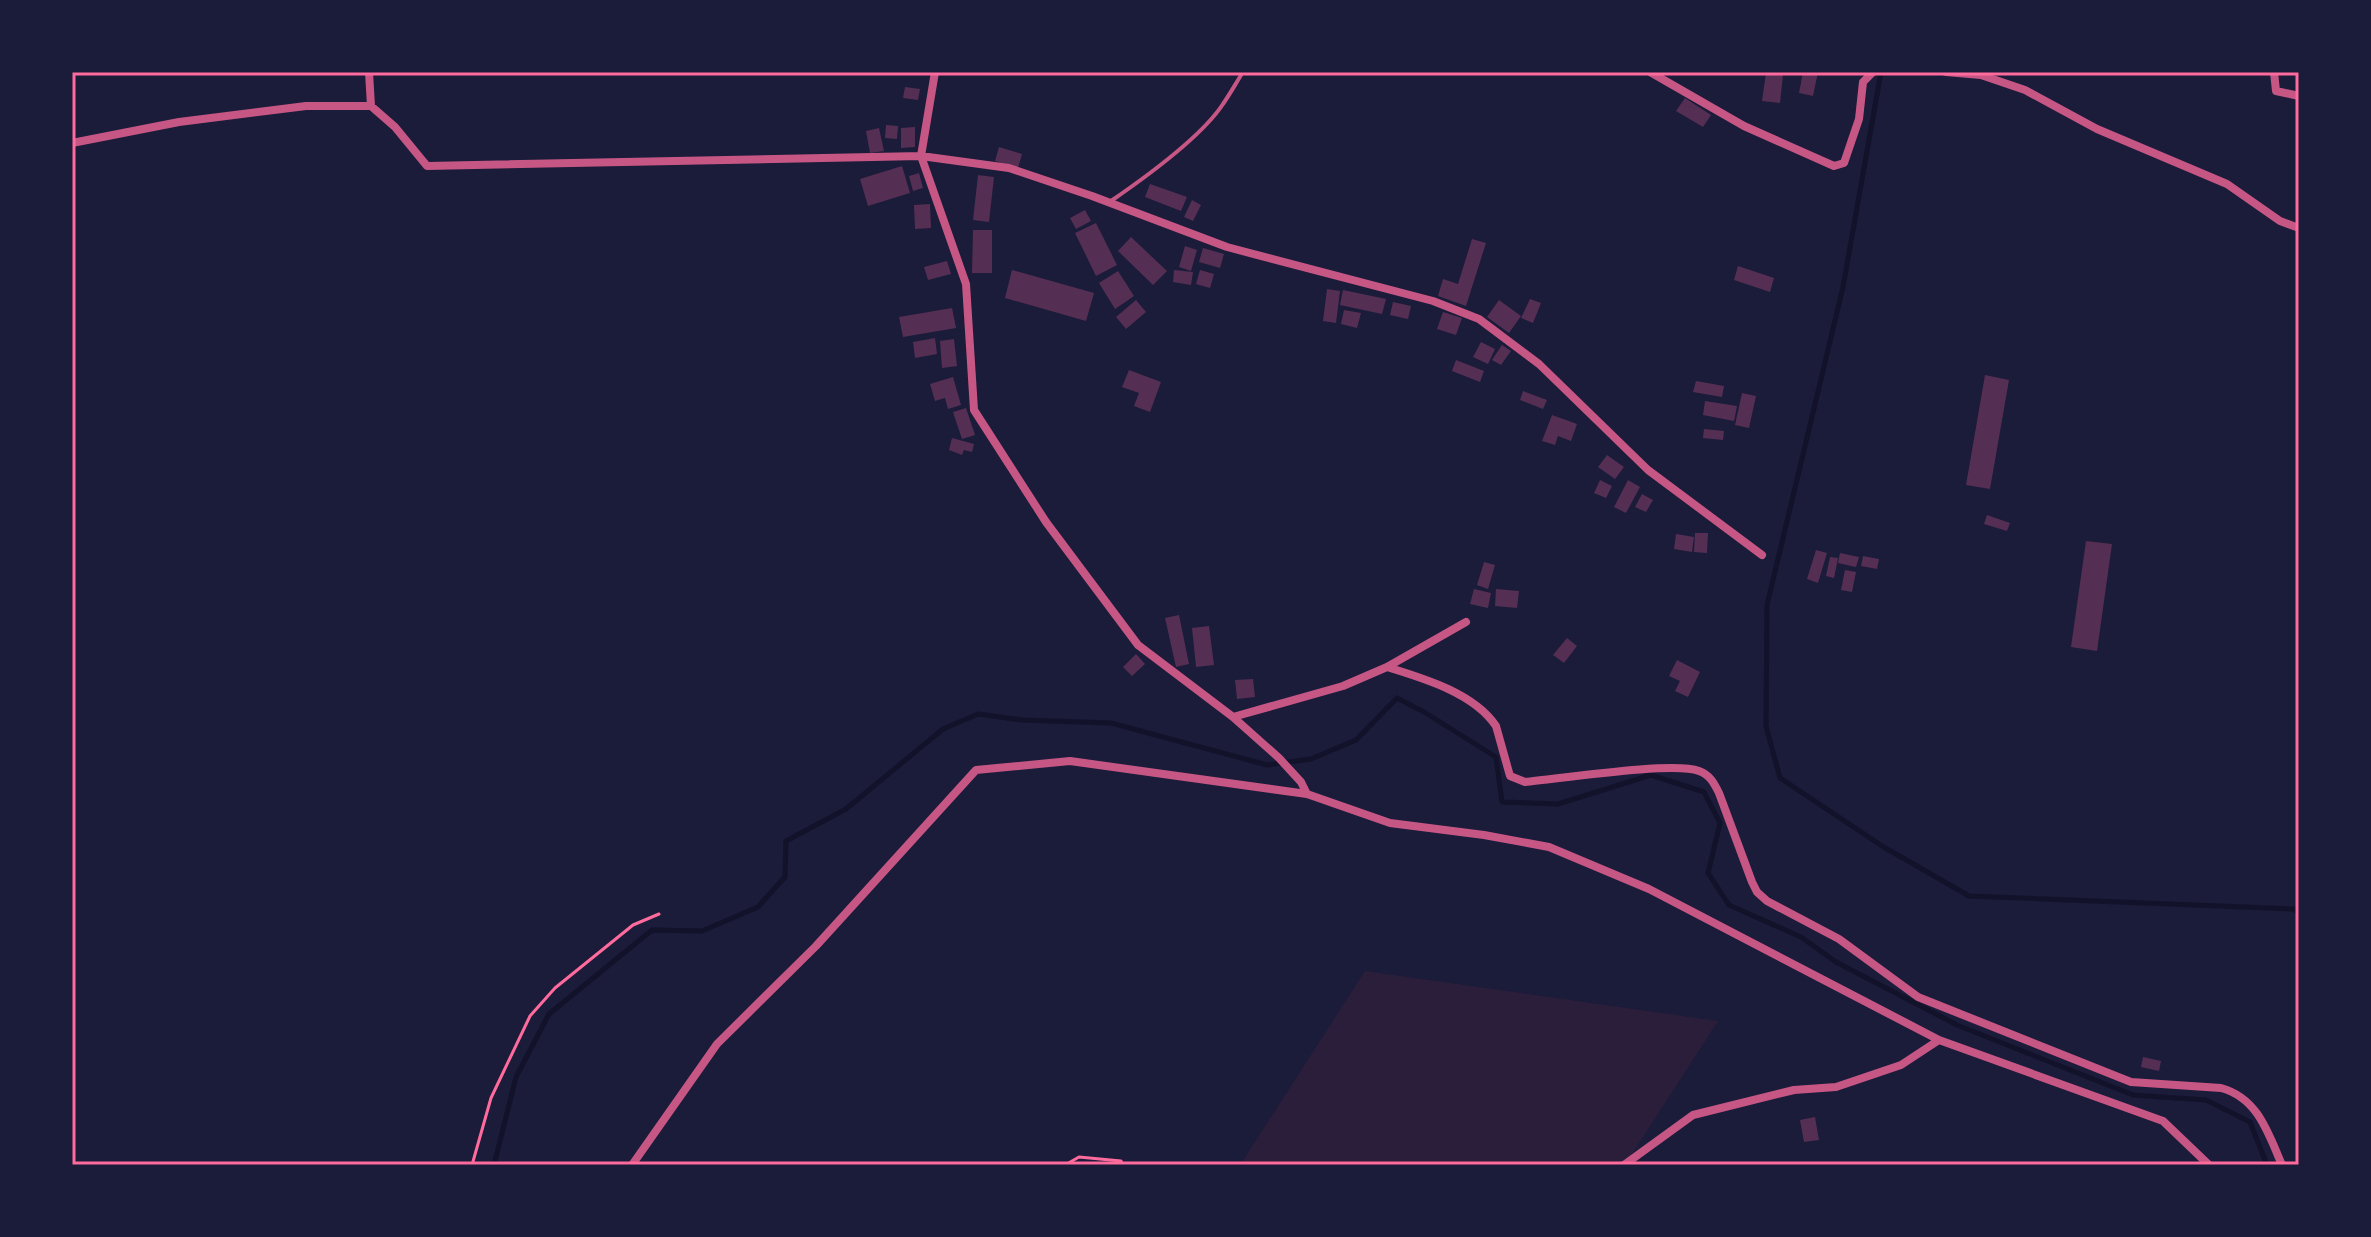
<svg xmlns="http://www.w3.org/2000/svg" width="2371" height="1237" font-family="'Source Sans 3',sans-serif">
	<rect width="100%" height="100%" fill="#1b1b3a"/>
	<path fill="#2a1e3b" d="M1365 971 1718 1021 1625 1165H1240Z"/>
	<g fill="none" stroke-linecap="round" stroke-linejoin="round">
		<path stroke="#12122b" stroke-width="5" d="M1881 72 1843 287 1767 605 1766 726 1780 778 1882 846 1969 896 2294 909 2299 913
			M494 1165 516 1077 549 1014 652 930 702 931 758 907 785 877 786 841 846 809 943 729 978 714 1022 720 1111 723 1267 765 1311 759 1356 740 1397 698 1424 712 1496 757 1502 802 1558 804 1651 775 1704 792 1720 823 1708 873 1729 905 1801 937 1836 962 1957 1025 2133 1095 2206 1100 2250 1122 2267 1165"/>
	</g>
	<path fill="#542f53" d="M1803 72H1818L1813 96 1799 93Z
		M1766 73 1783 75 1780 103 1762 101Z
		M905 87 920 89 918 100 903 98Z
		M1685 98 1711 115 1703 127 1676 111Z
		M886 125 898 126 897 139 885 138Z
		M915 127V147L901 148V128Z
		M879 128 884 151 870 153 866 131Z
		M999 147 1022 154 1018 168 995 161Z
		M902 166 910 193 868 206 860 179Z
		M919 173 923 188 913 191 909 176Z
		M978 175 994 177 989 222 973 220Z
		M1150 184 1187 197 1181 211 1145 197Z
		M1192 200 1201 205 1193 221 1184 217Z
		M930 204 931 228 915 229 914 205Z
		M1085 210 1091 221 1076 229 1070 218Z
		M1096 223 1117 265 1096 276 1075 233Z
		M973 230H992V273H972Z
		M1131 237 1167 271 1153 285 1118 251Z
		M1472 239 1486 243 1466 306 1438 296 1443 279 1458 284Z
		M1185 246 1197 250 1191 271 1179 267Z
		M1203 248 1224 254 1220 268 1199 262Z
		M947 261 951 274 928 280 924 267Z
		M1738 266 1774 278 1770 292 1734 280Z
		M1012 270 1094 293 1086 321 1005 298Z
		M1174 270 1193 272 1191 285 1173 282Z
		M1200 270 1214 274 1210 288 1196 284Z
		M1118 271 1134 296 1115 309 1099 283Z
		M1327 289 1340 291 1336 323 1323 321Z
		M1343 290 1386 299 1382 314 1340 305Z
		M1530 299 1541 303 1533 323 1521 318Z
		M1136 300 1146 312 1126 329 1116 317Z
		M1499 300 1521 316 1509 333 1487 317Z
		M1393 302 1411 306 1408 319 1390 315Z
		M952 308 956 328 903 337 899 317Z
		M1344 310 1361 313 1357 328 1341 324Z
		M1443 312 1462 318 1456 335 1437 329Z
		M935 338 937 354 915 358 913 342Z
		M954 339 957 366 942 368 940 341Z
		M1481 342 1495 349 1488 364 1473 357Z
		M1502 345 1511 351 1501 365 1492 360Z
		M1456 360 1484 371 1480 382 1452 371Z
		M1129 370 1161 382 1150 412 1134 406 1139 393 1122 387Z
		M1985 375 2009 380 1990 489 1966 485Z
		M953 377 961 405 948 409 945 398 935 401 930 384Z
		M1696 381 1724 386 1722 397 1693 392Z
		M1523 391 1547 400 1543 409 1520 400Z
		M1742 393 1756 396 1749 428 1735 425Z
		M1705 401 1737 406 1734 421 1703 415Z
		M966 408 975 435 962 439 953 412Z
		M1552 415 1577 424 1571 441 1558 436 1555 445 1542 441Z
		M1704 429 1724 431 1723 440 1703 438Z
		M952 438 974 444 972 452 964 450 962 455 949 450Z
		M1607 455 1624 467 1615 479 1598 467Z
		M1600 480 1612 486 1606 498 1594 493Z
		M1628 480 1640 487 1626 513 1614 507Z
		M1642 494 1653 500 1646 512 1635 507Z
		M1987 515 2010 523 2007 531 1984 524Z
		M1695 533H1708L1707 553 1694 552Z
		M1676 534 1694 537 1692 552 1674 549Z
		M2086 541 2112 544 2097 651 2071 647Z
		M1816 550 1827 553 1818 583 1807 579Z
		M1840 553 1859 557 1856 567 1838 563Z
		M1863 556 1879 559 1877 569 1861 566Z
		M1830 557 1838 558 1834 578 1826 576Z
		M1484 562 1495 565 1488 589 1477 585Z
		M1845 570 1856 572 1852 592 1841 590Z
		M1474 589 1491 593 1488 608 1470 604Z
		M1496 589 1519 591 1517 608 1495 606Z
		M1179 615 1189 664 1176 667 1165 618Z
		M1209 626 1214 665 1196 667 1192 628Z
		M1567 638 1577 646 1564 663 1553 655Z
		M1136 654 1145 664 1132 676 1123 667Z
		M1677 660 1700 672 1688 697 1675 691 1680 681 1669 676Z
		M1253 679 1255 697 1237 699 1235 680Z
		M2143 1057 2161 1061 2159 1071 2141 1067Z
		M1815 1117 1819 1140 1804 1142 1800 1120Z"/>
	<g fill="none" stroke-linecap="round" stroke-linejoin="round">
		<path stroke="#ff6b9d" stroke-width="3" d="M472 1165 491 1098 530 1016 555 988 633 925 659 914
			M1065 1165 1079 1157 1121 1161 1123 1165"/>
		<path stroke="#c65784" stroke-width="4" d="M1111 201C1143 179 1202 136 1223 104 1230 94 1236 83 1243 72"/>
		<path stroke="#c65784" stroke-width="8" d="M369 72 371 106
			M935 72 921 156 966 284 974 410 1046 522 1138 645 1233 717 1279 758 1301 782 1307 794
			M1650 72 1744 126 1834 166 1844 163 1859 119 1863 82 1873 72
			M1946 72 1981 75 2025 90 2097 129 2227 184 2280 221 2299 228
			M2274 72 2276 91 2299 96
			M72 143 179 122 306 106H371L395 127 427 166 921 156 1009 168 1092 196 1227 247 1433 301 1479 319 1539 364 1648 470 1762 555
			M1387 667C1423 678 1474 693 1496 726L1510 776 1525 782C1559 779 1673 761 1699 771 1710 775 1714 783 1719 793L1752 882 1757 892 1767 901 1839 939 1918 997 2131 1082 2221 1088C2258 1098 2268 1133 2282 1165
			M1233 717 1343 686 1387 667 1466 622
			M632 1165 717 1044 816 946 976 770 1070 761 1307 794 1390 823 1484 835 1549 847 1649 889 1939 1040
			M1624 1165 1693 1115 1794 1090 1836 1087 1901 1065 1939 1040 2163 1121 2209 1165"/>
	</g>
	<rect width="2371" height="1237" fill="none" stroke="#1b1b3a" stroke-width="148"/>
	<rect x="74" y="74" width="2223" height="1089" fill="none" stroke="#ff6b9d" stroke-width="3"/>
</svg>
